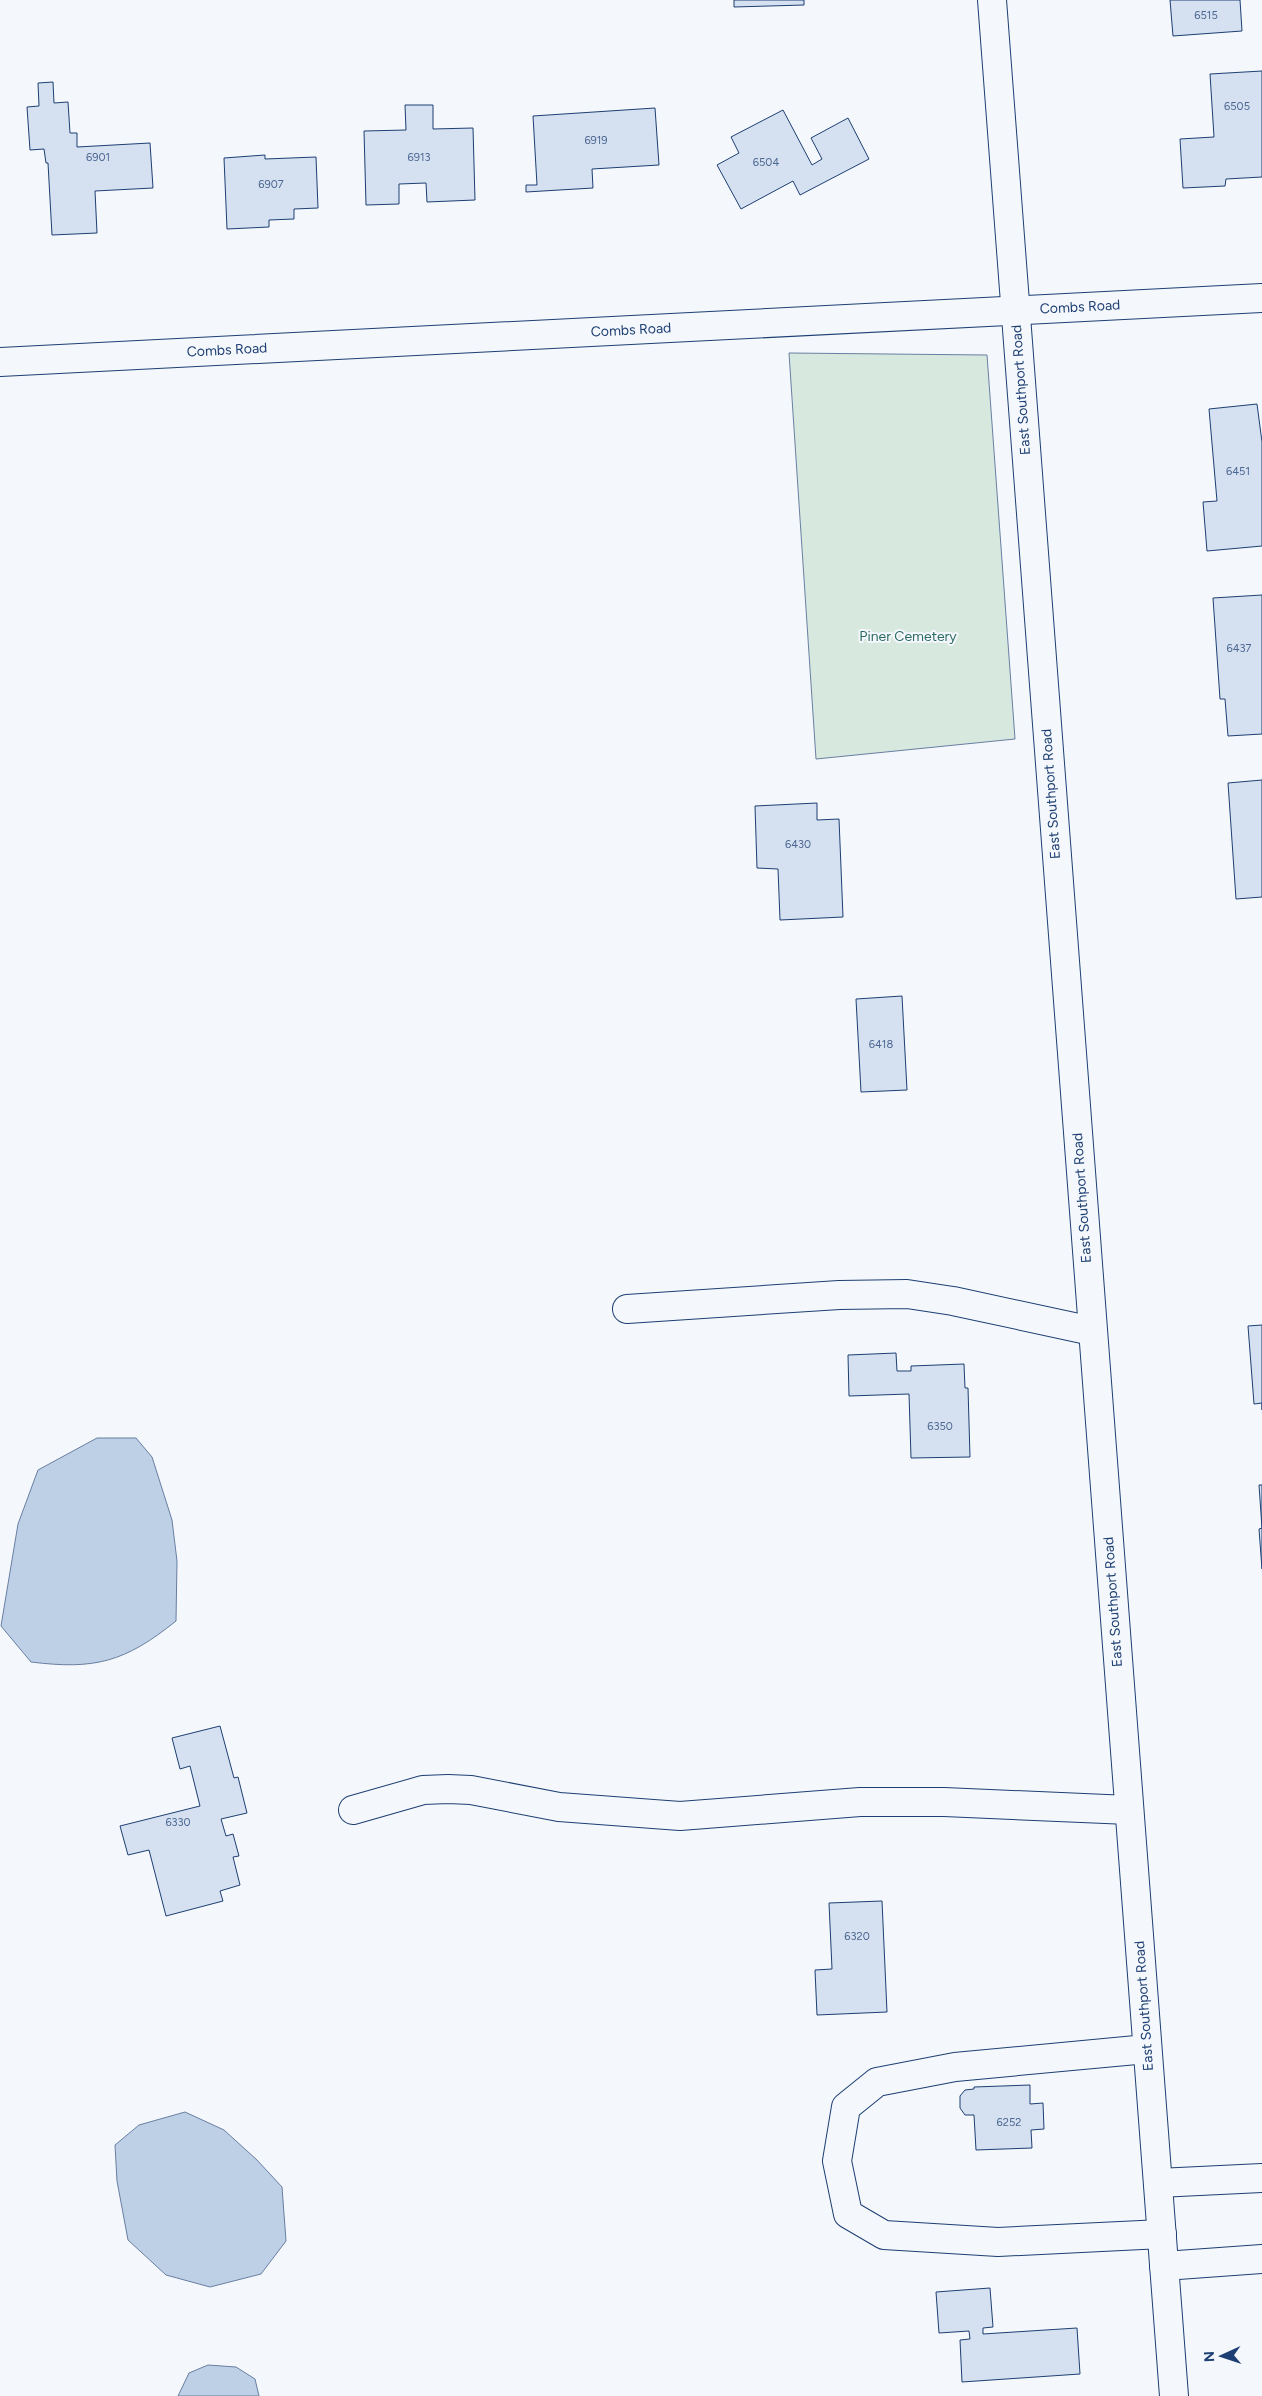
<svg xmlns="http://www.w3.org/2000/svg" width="1262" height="2396" font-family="Figtree,sans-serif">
	<rect width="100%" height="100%" fill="#f4f7fb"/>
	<path fill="#d7e8df" stroke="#687fa3" d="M789 353 987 355 1015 739 816 759Z"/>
	<path fill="#bed0e5" stroke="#687fa3" d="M97 1438H136L152 1457 172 1520 177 1561 176 1621C125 1662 95 1670 31 1662L1 1626 18 1524 38 1470Z
		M185 2112 224 2130 257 2160 282 2187 286 2241 261 2274 210 2287 166 2275 128 2240 117 2181 115 2145 139 2125Z
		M208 2365 236 2367 255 2379 259 2396H178L189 2373Z"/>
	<path fill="#d5e0f0" stroke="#1d3f73" d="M734 0H804V5L734 7Z
		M1170 0H1240L1242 31 1173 36Z
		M1262 71V177L1226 179 1225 186 1183 188 1180 139 1214 137 1210 74Z
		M53 82 54 103 68 102 70 133H77V147L150 143 153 188 95 191 97 233 52 235 48 163H46L44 149 30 150 27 107 39 106 38 83Z
		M405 105H433V129L473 128 475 200 427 202 426 183 399 184V204L366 205 364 131 406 130Z
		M655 108 659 165 592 169 593 188 526 192V185H537L533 116Z
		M783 110 812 165 822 159 811 138 848 118 869 159 800 195 793 181 741 209 717 165 739 153 731 137Z
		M265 155V159L316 157 318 208 294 209V219L269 220V227L227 229 224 158Z
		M1257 404 1262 442V546L1207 551 1203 502 1217 501 1209 409Z
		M1262 595V734L1228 736 1225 699H1220L1213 598Z
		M1262 780V897L1236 899 1228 783Z
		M817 803V820L839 819 843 917 780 920 778 869 757 868 755 806Z
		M902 996 907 1090 861 1092 856 999Z
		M1262 1325V1410V1403L1254 1404 1248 1326Z
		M896 1353 897 1371H911V1366L964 1364 965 1388H968L970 1457 911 1458 909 1394 849 1396 848 1355Z
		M1259 1485H1262V1569L1259 1529 1262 1528Z
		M220 1726 234 1778 238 1777 247 1813 221 1819 226 1836 233 1834 239 1856 233 1857 240 1885 220 1891 223 1901 166 1916 149 1850 128 1855 120 1826 200 1806 190 1766 180 1769 172 1738Z
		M882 1901 887 2012 817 2015 815 1970 832 1969 829 1903Z
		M1030 2085V2104L1043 2103 1044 2129 1031 2130 1032 2148 976 2150 974 2115H965L960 2108V2096L965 2090 974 2089V2087Z
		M990 2288 993 2327 983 2328V2334L1077 2328 1080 2374 962 2382 960 2340 970 2339 969 2331 939 2333 936 2292Z"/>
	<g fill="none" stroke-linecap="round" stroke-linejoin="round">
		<g stroke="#1d3f73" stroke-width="30">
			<path id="minor" d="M0 362 1262 298
				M627 1309 839 1295 907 1294 953 1301 1092 1331
				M353 1810 423 1790 448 1789 471 1790 559 1807 680 1816 860 1802H944L1129 1810
				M1147 2049 955 2067 877 2082 846 2107 837 2161 848 2214 884 2235 998 2242 1162 2234
				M1158 2183 1262 2178
				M1164 2266 1262 2259"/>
		</g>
		<g stroke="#1d3f73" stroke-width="30">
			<path id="major" d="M992 0 1174 2396"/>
		</g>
		<use href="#minor" stroke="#f4f7fb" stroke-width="28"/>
		<use href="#major" stroke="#f4f7fb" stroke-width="28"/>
	</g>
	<g text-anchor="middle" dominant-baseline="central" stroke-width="4" stroke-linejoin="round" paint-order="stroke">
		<g font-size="11" fill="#4b6792">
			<text x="1206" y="15">6515</text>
			<text x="1237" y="106">6505</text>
			<text x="596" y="140">6919</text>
			<text x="98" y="157">6901</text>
			<text x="419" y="157">6913</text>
			<text x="766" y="162">6504</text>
			<text x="271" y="184">6907</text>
			<text x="1238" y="471">6451</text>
			<text x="1239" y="648">6437</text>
			<text x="798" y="844">6430</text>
			<text x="881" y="1044">6418</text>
			<text x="940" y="1426">6350</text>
			<text x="178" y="1822">6330</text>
			<text x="857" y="1936">6320</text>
			<text x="1009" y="2122">6252</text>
		</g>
		<g font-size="14" fill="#1d3f73" stroke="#f4f7fb">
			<text transform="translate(1080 307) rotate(-3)">Combs Road</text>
			<text transform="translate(631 330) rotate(-3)">Combs Road</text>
			<text transform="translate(227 350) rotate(-3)">Combs Road</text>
			<text transform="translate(1021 390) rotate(-94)">East Southport Road</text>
			<text transform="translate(1051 794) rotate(-94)">East Southport Road</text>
			<text transform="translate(1082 1198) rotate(-94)">East Southport Road</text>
			<text transform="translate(1113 1602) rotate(-94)">East Southport Road</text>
			<text transform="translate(1144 2006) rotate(-94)">East Southport Road</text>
		</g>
		<g font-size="14" fill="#2c6c60" stroke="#f4f7fb">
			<text x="908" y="636">Piner Cemetery</text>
		</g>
	</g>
	<g transform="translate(1222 2356) rotate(267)" stroke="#f4f7fb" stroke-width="4" paint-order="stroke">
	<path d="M0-4L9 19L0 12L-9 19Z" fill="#1d3f73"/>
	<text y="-8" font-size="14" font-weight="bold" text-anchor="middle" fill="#1d3f73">N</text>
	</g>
</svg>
